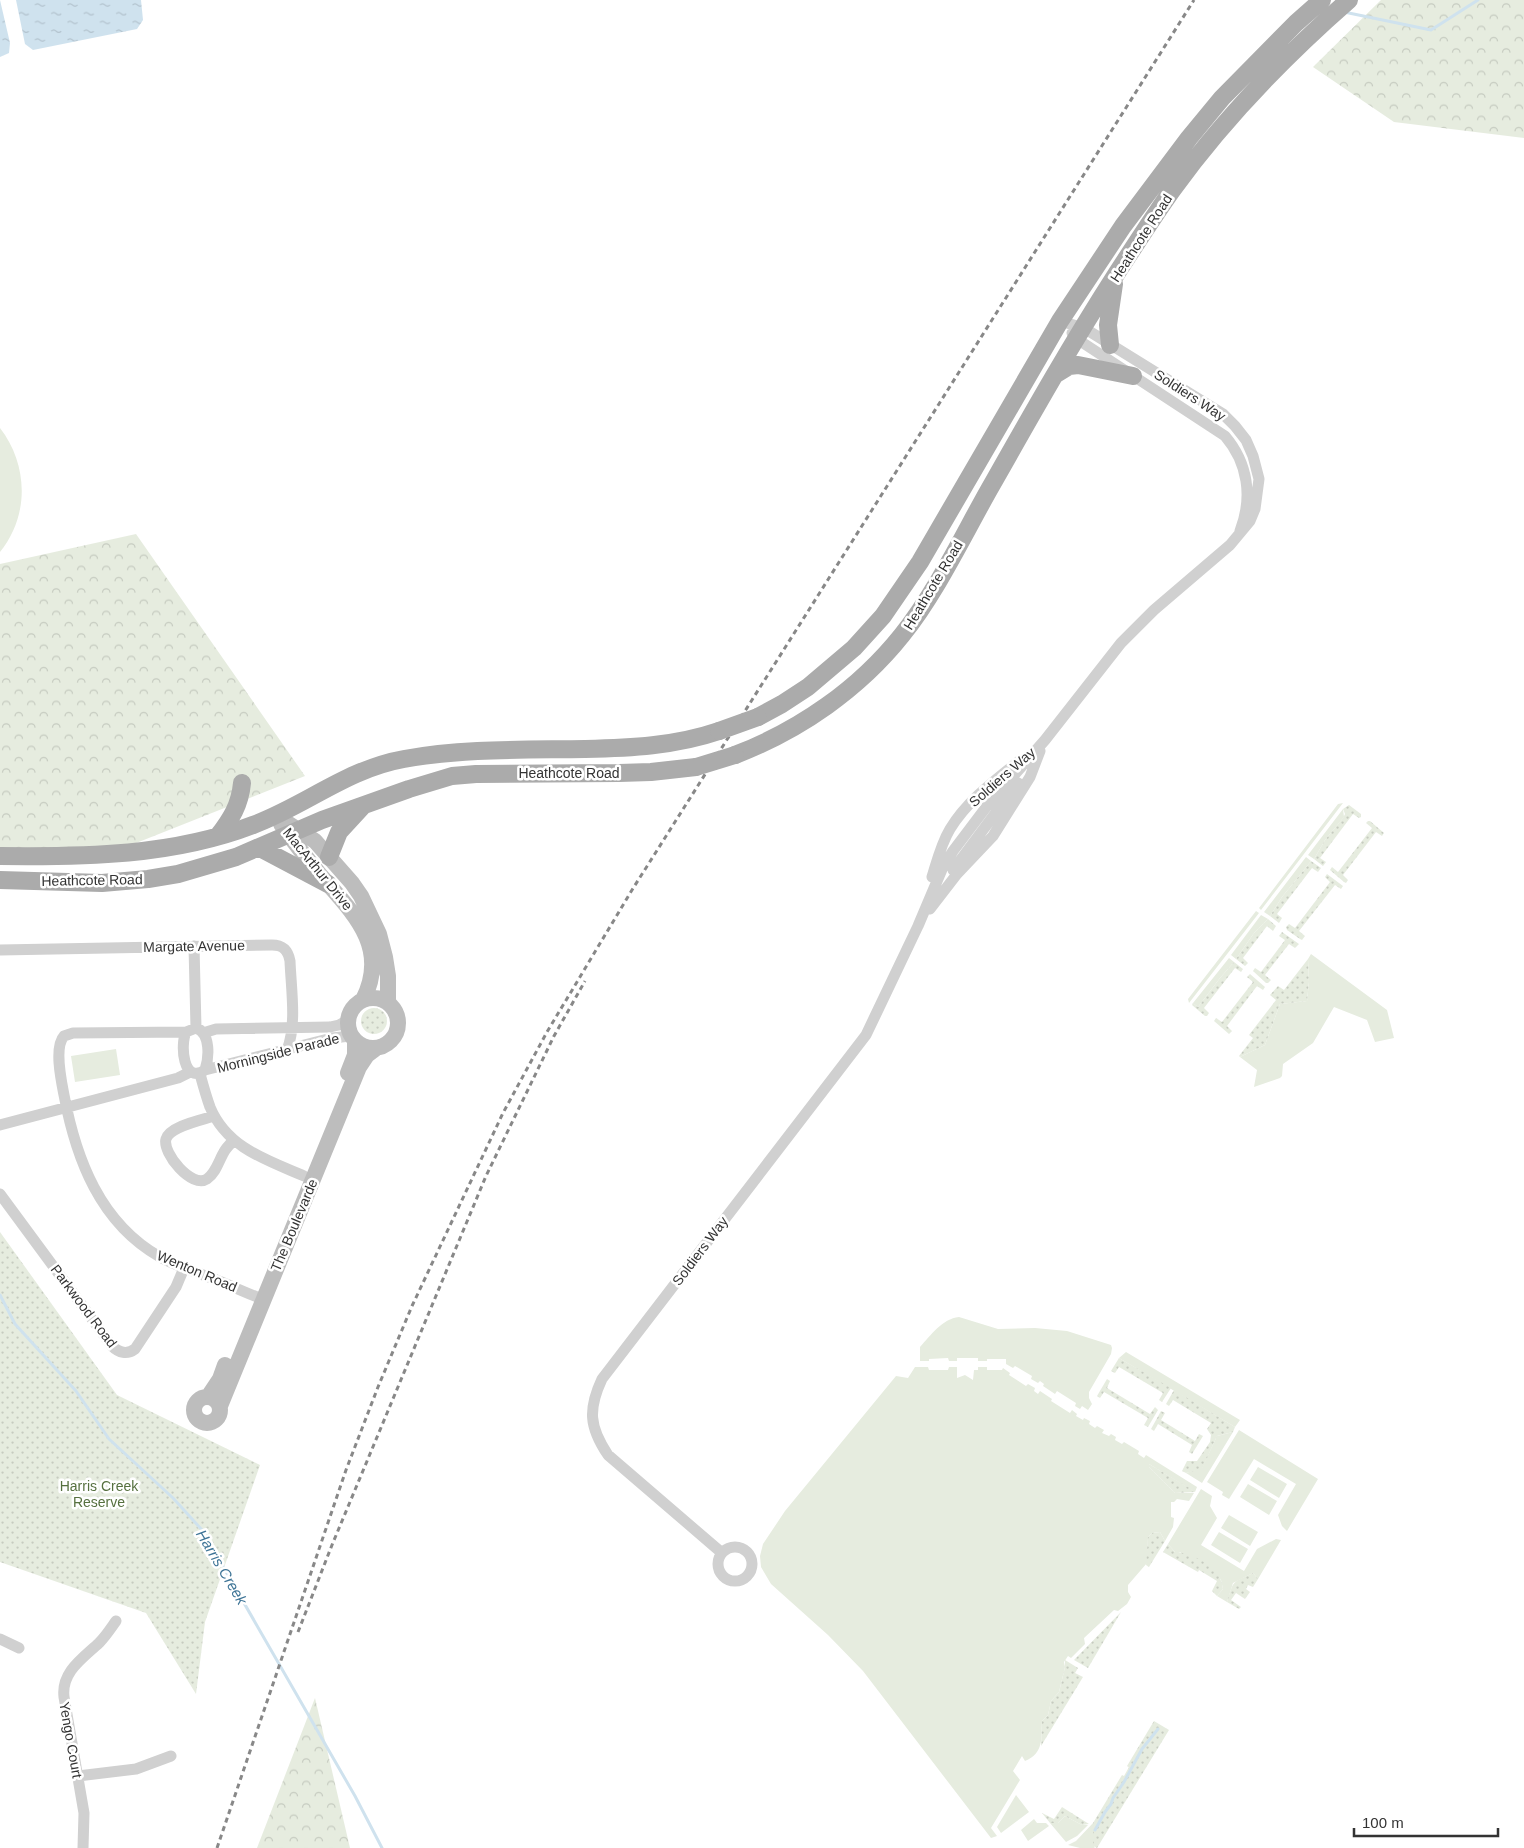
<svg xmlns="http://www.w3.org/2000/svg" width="1524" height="1848" font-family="Helvetica,sans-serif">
	<defs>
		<pattern id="forest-crowns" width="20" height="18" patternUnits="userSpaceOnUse" patternTransform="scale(1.25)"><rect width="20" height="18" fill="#e6ecdf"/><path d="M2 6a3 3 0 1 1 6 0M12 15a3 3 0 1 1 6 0" fill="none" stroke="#c6cbc0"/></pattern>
		<pattern id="park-dots" width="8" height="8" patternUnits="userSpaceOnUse" patternTransform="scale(1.25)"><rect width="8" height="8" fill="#e6ecdf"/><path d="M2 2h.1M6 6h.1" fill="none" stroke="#c6cbc0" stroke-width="1.8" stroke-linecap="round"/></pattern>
		<pattern id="water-ripples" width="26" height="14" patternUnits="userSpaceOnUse" patternTransform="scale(1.25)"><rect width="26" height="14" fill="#cfe2ee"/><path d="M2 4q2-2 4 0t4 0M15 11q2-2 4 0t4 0" fill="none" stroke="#b2c2cd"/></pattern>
	</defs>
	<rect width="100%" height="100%" fill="#fff"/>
	<path fill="#e6ecdf" d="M0 428C28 464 30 515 0 552Z
		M1343 803 1261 910 1259 908 1338 804Z
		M1343 809 1344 817 1325 840 1314 859 1308 855Z
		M1306 857 1311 861 1282 897 1270 916 1264 912Z
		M1256 911 1259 913 1189 1003 1188 999Z
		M1261 915 1268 919 1254 933 1236 959 1231 955Z
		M1311 954 1387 1010 1394 1038 1375 1042 1367 1020 1334 1007 1313 1043 1283 1064 1282 1076 1280 1078 1254 1087 1257 1070 1240 1057 1265 1045 1280 1004 1307 1001 1309 982 1308 959Z
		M1229 958 1234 962 1220 978 1198 1007 1193 1003Z
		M116 1049 120 1075 75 1082 71 1056Z
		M959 1317 998 1329 1035 1328 1067 1331 1111 1345 1112 1348 1111 1354 1089 1392V1398L1092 1404 1088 1410 1082 1406 1080 1409 1075 1406 1076 1403 1057 1391 1055 1394 1043 1386 1044 1384 1040 1381 1038 1383 1031 1379 1032 1376 1015 1366 1013 1368 1006 1364V1359H987V1361H978V1358H957V1361H949L948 1358 929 1359V1361H920V1347C931 1335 942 1319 959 1317Z
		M1126 1352 1240 1420 1235 1427 1119 1358Z
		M915 1367H928L929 1370H948L949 1367H957V1378L965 1375 973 1380 974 1370H978V1367H987V1370H1002L1003 1368 1010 1373 1009 1375 1026 1386 1028 1384 1035 1388 1034 1391 1038 1394 1040 1391 1052 1399 1051 1401 1070 1413 1072 1410 1077 1414 1076 1416 1083 1420 1084 1418 1090 1421 1089 1424 1095 1428 1097 1426 1104 1430 1102 1433 1109 1436 1111 1434 1116 1437 1115 1440 1122 1444 1124 1442 1139 1451 1138 1454 1144 1458 1146 1455 1197 1487 1195 1492 1149 1464V1467L1175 1493H1194L1189 1501 1177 1499 1174 1502H1171V1517L1174 1518 1173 1527 1165 1541 1160 1532 1152 1533 1148 1537 1147 1563 1128 1585V1592L1131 1597 1127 1604 1118 1611 1114 1610 1084 1638 1085 1644 1071 1658 1068 1656 1064 1662 1065 1667 1059 1692 1051 1701 1048 1715 1042 1721C1041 1739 1044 1753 1025 1761L1022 1756 1013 1771 1020 1780 991 1828 997 1836 991 1838 863 1671 828 1635 771 1584 761 1567 760 1556 763 1544 785 1511 896 1376 908 1378Z
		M1239 1430 1318 1479 1287 1531 1282 1526 1278 1515 1296 1484 1254 1459 1229 1499 1222 1495 1223 1492 1207 1482Z
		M1233 1432 1202 1483 1186 1473 1202 1468 1217 1436Z
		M1258 1467 1287 1484 1279 1498 1250 1480Z
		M1248 1484 1277 1501 1269 1515 1240 1497Z
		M1201 1489 1212 1496 1210 1506 1217 1518 1201 1545 1244 1571 1257 1549 1276 1539 1281 1540 1258 1579 1253 1573 1233 1583 1227 1602 1217 1596 1223 1589 1221 1580 1216 1573 1180 1552H1175L1168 1544Z
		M1229 1515 1258 1532 1250 1546 1221 1528Z
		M1219 1532 1248 1549 1240 1563 1211 1545Z
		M1016 1795 1029 1812 1001 1833 997 1827Z
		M1065 1816 1082 1825H1088L1077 1836 1066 1842 1050 1823H1058Z
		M1034 1819 1037 1823H1046L1049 1826 1028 1841 1021 1830Z
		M1093 1823 1094 1847 1095 1848H1080L1068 1845 1076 1841Z"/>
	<path fill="url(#forest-crowns)" d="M1381 0H1524V138L1394 122 1313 67Z
		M136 534 305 776 111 853 0 856V564Z
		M315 1698 350 1848H257Z"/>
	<path fill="url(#park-dots)" d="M1349 805 1361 814V817L1359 818 1353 814 1320 858 1326 862 1323 866 1314 859 1325 840 1343 818 1345 814 1343 809Z
		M1368 821H1370L1384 833 1382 836 1376 832 1343 875 1348 880 1346 883 1344 882 1330 870 1332 867 1338 872 1372 828 1366 823Z
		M1311 861 1321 868 1318 872 1312 868 1277 914 1282 918 1279 923 1270 916 1282 897Z
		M1327 874 1343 886 1341 889 1335 885 1299 931 1305 936 1302 940 1300 939 1287 930 1286 927 1289 924 1295 928 1330 882 1325 877Z
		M1268 919 1276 926 1273 931 1267 926 1243 958 1248 963 1245 966 1236 959 1254 933Z
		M1282 932 1299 944 1295 948 1289 944 1265 975 1271 980 1268 983H1266L1253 971 1255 968 1261 972 1285 940 1279 936Z
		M1308 959 1309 982 1307 1001 1280 1004 1265 1045 1240 1057 1239 1056 1253 1038 1249 1035 1276 1000 1270 995 1278 986 1284 990Z
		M1234 962 1243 969 1241 972 1235 968 1204 1008 1209 1013 1207 1016H1205L1192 1005 1193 1003 1198 1007 1220 978Z
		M1250 974 1265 987 1263 990 1257 986 1227 1026 1232 1031 1229 1034 1214 1021 1216 1018 1222 1022 1253 982 1247 977Z
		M361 1021a13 13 0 1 1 26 0a13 13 0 1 1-26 0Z
		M0 1232 117 1395 260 1465 205 1622 196 1694 146 1613 0 1562Z
		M1119 1358 1171 1388 1162 1402 1159 1400 1163 1393 1119 1367 1115 1373 1111 1371Z
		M1107 1379 1110 1381 1107 1388 1150 1414 1155 1407 1158 1410 1148 1427 1144 1425 1148 1418 1104 1392 1100 1398 1097 1396Z
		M1174 1390 1235 1427 1233 1432 1217 1436 1202 1469 1186 1473 1182 1471 1187 1461H1197L1210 1442 1211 1435 1207 1429 1211 1423 1173 1400 1169 1406 1166 1404Z
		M1161 1411 1165 1413 1161 1420 1195 1441 1199 1434 1203 1436 1192 1454 1189 1452 1192 1445 1158 1424 1154 1431 1151 1429Z
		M1149 1464 1191 1489 1195 1492 1175 1493 1149 1467Z
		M1160 1532 1165 1541 1149 1567 1146 1565 1148 1537 1152 1533Z
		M1168 1544 1175 1552C1184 1551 1205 1561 1212 1567 1218 1572 1222 1581 1223 1589L1217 1596 1212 1591 1217 1581 1199 1570 1198 1572 1163 1552Z
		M1253 1573 1258 1579 1253 1587 1248 1585 1246 1589 1250 1592 1245 1599 1236 1593 1231 1600 1241 1607 1239 1609 1227 1602C1234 1579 1232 1583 1253 1573Z
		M1121 1612 1088 1668 1074 1660Z
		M1065 1660 1078 1668 1075 1673 1083 1677 1041 1746 1042 1721 1048 1715 1051 1701 1059 1692 1065 1667Z
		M1154 1721 1169 1730 1097 1848 1093 1846V1823L1122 1775 1124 1776 1129 1767 1127 1766Z
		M1062 1807 1089 1824 1082 1825 1065 1816 1058 1823H1050L1042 1813 1054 1819Z"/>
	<path fill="url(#water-ripples)" d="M0 0 10 43 9 53 0 57Z
		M16 0H141L143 20 137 29 33 50 25 44Z"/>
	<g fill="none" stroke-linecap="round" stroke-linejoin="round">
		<path stroke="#cfe2ee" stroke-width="3" d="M1344 12 1431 30 1478 0
			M0 1295 15 1324 76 1391 109 1439 173 1498 202 1530 355 1796 382 1848
			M1095 1830 1105 1812 1111 1804 1113 1798 1124 1782 1142 1749 1158 1729"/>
		<path stroke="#d0d0d0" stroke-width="11" d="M1072 333 1077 339 1225 436C1248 463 1253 497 1240 531
			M953 870 1018 783
			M932 877C937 861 941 844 950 829 967 801 994 781 1019 761
			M930 909 957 874 993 836 1030 777 1040 751
			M194 946 196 1028
			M0 950 272 945C283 945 288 950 290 961 291 988 297 1025 287 1050
			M196 1028C211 1033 209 1058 205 1070 183 1085 180 1045 186 1032Z
			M186 1032 73 1033 64 1036C54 1047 61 1080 64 1095 76 1159 100 1223 160 1257 174 1265 191 1270 206 1276 225 1283 244 1292 262 1299
			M203 1033 216 1029 330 1027 339 1025 348 1020
			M205 1070 332 1038 351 1036
			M200 1074C203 1085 206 1096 210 1107 227 1148 267 1160 304 1176
			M214 1116C202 1120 170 1126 166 1139 162 1153 192 1189 207 1179 216 1173 219 1160 224 1152 226 1148 230 1144 234 1140
			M0 1125 178 1078 190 1072
			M0 1194 112 1346C119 1353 127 1355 135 1349L176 1287 184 1268
			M718 1564a17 17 0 1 1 34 0a17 17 0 1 1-34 0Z
			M722 1553 608 1455C589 1427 588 1409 602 1379L866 1035 918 926 943 867 953 851 987 806 1045 740 1121 643 1154 610 1230 545 1250 521 1255 509 1259 479 1253 456 1246 440 1235 426 1223 414 1210 406 1084 328 1060 321
			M0 1639 19 1648
			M78 1776 136 1769 171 1756
			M83 1848 84 1813 64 1697C61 1672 83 1658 99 1643 106 1636 111 1628 116 1621"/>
		<path stroke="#bdbdbd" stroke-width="16" d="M275 815 315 841 352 883 361 896 379 934 385 957 388 976V1002
			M281 824C294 842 307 859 321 876 353 913 390 947 363 1000
			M348 1023a25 25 0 1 1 50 0a25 25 0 1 1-50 0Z
			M348 1073 355 1055V1041
			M194 1410a13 13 0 1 1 26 0a13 13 0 1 1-26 0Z
			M208 1397 220 1379 225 1365
			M220 1406 359 1067 367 1055 375 1049"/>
		<path stroke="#ababab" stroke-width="18" d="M1110 345 1108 325 1114 284
			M1056 374 1069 366 1078 365 1133 376
			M758 717 782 704 808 687 854 648 883 616 920 562 1060 321 1123 226 1189 138 1222 98 1296 23 1322 0
			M735 755C800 730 859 689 902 635 938 590 965 531 994 481 1033 412 1072 343 1115 276 1134 247 1153 217 1173 189 1223 120 1285 56 1349 0
			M218 836C231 819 240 805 242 783
			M260 848 328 884
			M0 856C85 857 173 856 253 825 305 806 347 769 404 759 464 748 525 750 585 749 630 748 675 746 719 731
			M329 857 339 832 362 807
			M0 880 102 883 148 879 178 874 236 857 322 820 409 789 452 776 476 774 619 773 651 772 696 767"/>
		<path stroke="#888" stroke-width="3" stroke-dasharray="5 4" stroke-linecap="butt" d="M298 1632 332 1545 486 1176 554 1036 585 981
			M217 1848 346 1470 378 1387 412 1306 503 1113 547 1032 632 890 1194 0"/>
		<path stroke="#ababab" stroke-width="18" d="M719 731 758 717
			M696 767 735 755"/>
	</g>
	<g text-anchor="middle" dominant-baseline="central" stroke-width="5" stroke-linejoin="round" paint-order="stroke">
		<g font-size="14" fill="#333" stroke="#fff">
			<text transform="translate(1141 238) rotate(-57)">Heathcote Road</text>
			<text transform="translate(1190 395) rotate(33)">Soldiers Way</text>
			<text transform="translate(933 585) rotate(-59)">Heathcote Road</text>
			<text x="569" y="773">Heathcote Road</text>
			<text transform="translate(1002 777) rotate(-41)">Soldiers Way</text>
			<text transform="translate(318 869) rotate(51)">MacArthur Drive</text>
			<text transform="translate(92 880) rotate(-1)">Heathcote Road</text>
			<text transform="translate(194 946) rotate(-1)">Margate Avenue</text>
			<text transform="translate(278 1053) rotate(-14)">Morningside Parade</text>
			<text transform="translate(294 1225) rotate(-67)">The Boulevarde</text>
			<text transform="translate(700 1251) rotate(-53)">Soldiers Way</text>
			<text transform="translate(197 1271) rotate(23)">Wenton Road</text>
			<text transform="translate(84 1306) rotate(53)">Parkwood Road</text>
			<text transform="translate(71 1740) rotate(80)">Yengo Court</text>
		</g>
		<g font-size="14" fill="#56703f" stroke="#fff">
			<text x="99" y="1486">Harris Creek<tspan x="99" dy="16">Reserve</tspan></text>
		</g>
		<g font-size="15" font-style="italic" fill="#3f7597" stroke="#fff">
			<text transform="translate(222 1567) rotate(59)">Harris Creek</text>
		</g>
	</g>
	<path d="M1354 1828v8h144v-8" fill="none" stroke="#333333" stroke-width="2.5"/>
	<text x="1362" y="1828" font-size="15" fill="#333333" stroke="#ffffff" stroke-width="4" paint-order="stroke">100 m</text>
</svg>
